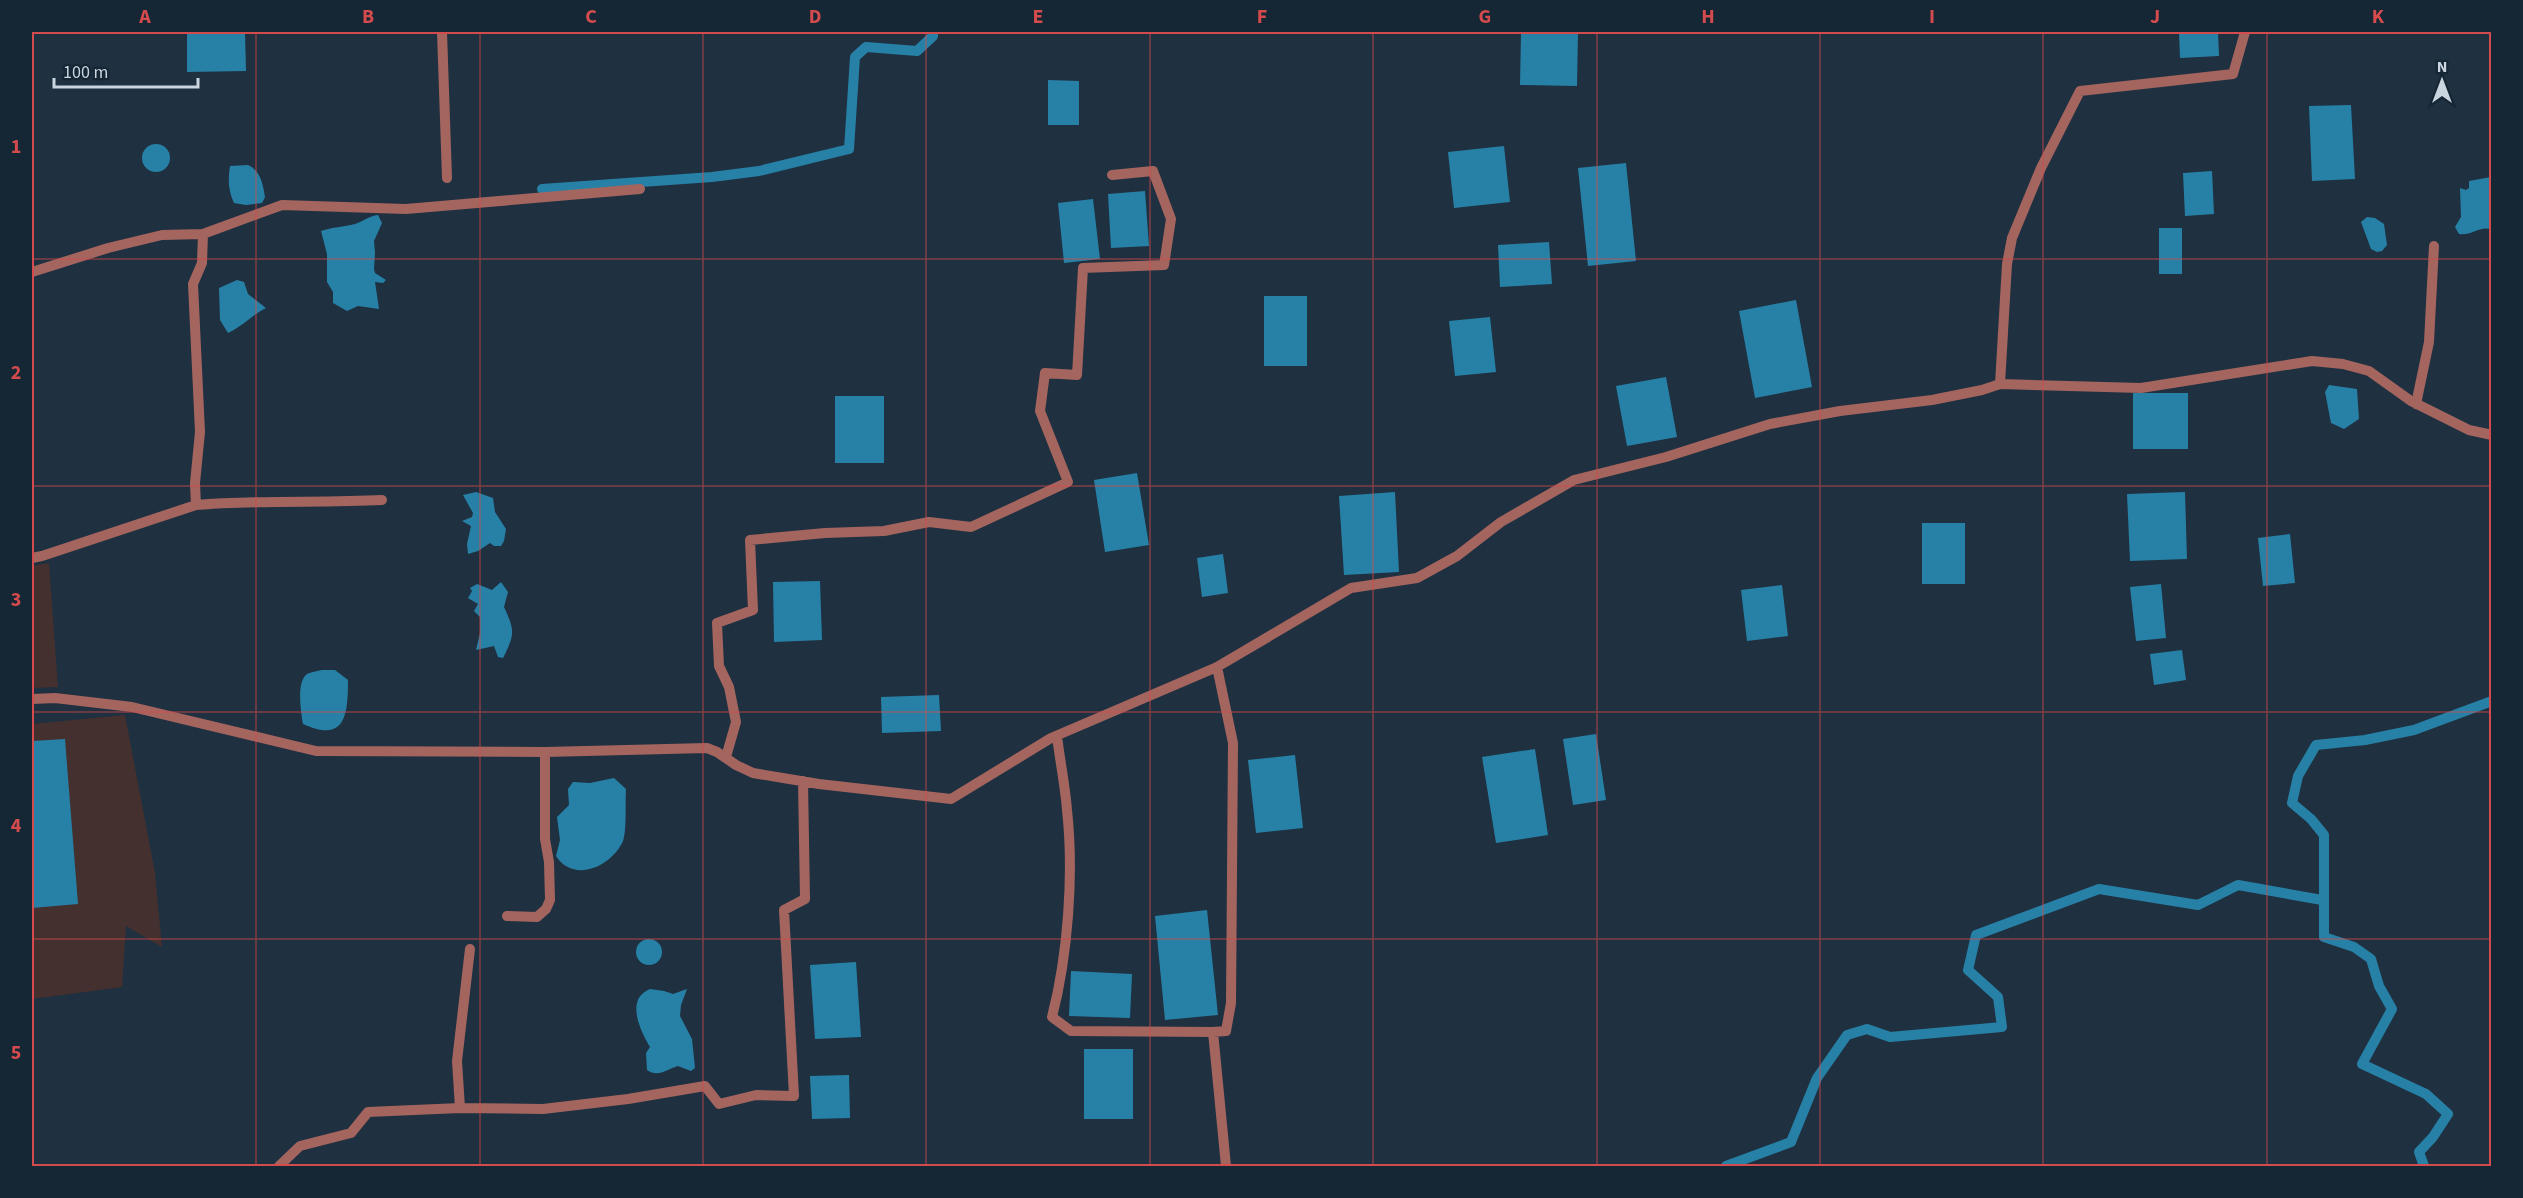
<svg xmlns="http://www.w3.org/2000/svg" width="2523" height="1198" font-family="'Source Sans 3',sans-serif">
	<rect width="100%" height="100%" fill="#1f3040"/>
	<path fill="#44302e" d="M49 563 58 687 32 688V566Z
		M125 715 155 873 162 947 126 926 122 987 32 999V724Z"/>
	<path fill="#2781a6" d="M187 32H245L246 71 187 72Z
		M1521 32H1578L1577 86 1520 85Z
		M2179 32H2218L2219 56 2180 58Z
		M1048 80 1079 81V125H1048Z
		M2351 105 2355 179 2312 181 2309 106Z
		M142 158a14 14 0 1 1 28 0a14 14 0 1 1-28 0Z
		M1504 146 1510 202 1454 208 1448 152Z
		M1626 163 1636 261 1588 266 1578 168Z
		M248 165C260 170 263 184 265 197L262 203 246 205 234 203C228 190 228 180 230 166Z
		M2212 171 2214 214 2185 216 2183 173Z
		M2491 177V229C2478 226 2472 236 2459 234L2455 227 2461 217 2460 188 2466 190 2469 188V181Z
		M1145 191 1149 246 1111 248 1108 194Z
		M1093 199 1100 259 1064 263 1058 203Z
		M378 215 382 223 374 241 375 253 374 269 375 273 386 280 383 283 375 282 379 309 358 306 347 311 333 303V292L327 282V254L321 231C332 227 344 227 355 224 364 221 369 216 378 215Z
		M2367 217 2375 218 2384 224 2387 245 2382 251 2377 252 2371 249 2361 222Z
		M2159 228H2182V274H2159Z
		M1549 242 1552 284 1500 287 1498 245Z
		M237 280 244 282 248 294 266 308C252 315 243 326 228 333L220 320 219 288Z
		M1264 296H1307V366H1264Z
		M1796 300 1812 387 1755 398 1739 311Z
		M1490 317 1496 372 1455 376 1449 321Z
		M1666 377 1677 437 1627 446 1616 386Z
		M2329 385 2357 389 2359 419 2344 429 2331 423 2325 392Z
		M2133 393H2188V449H2133Z
		M835 396H884V463H835Z
		M1137 473 1149 545 1105 552 1094 480Z
		M476 492 493 498 495 512 506 529 504 541 501 546H494L490 543 478 551 468 554 467 544 471 526 462 521 472 517 473 513 463 495Z
		M1395 492 1399 572 1344 575 1339 496Z
		M2185 492 2187 559 2130 561 2127 494Z
		M1922 523H1965V584H1922Z
		M2290 534 2295 583 2263 586 2258 538Z
		M1223 554 1228 593 1202 597 1197 558Z
		M820 581 822 640 774 642 773 582Z
		M501 582 508 592 504 607C515 631 515 634 503 658L498 657 494 646 476 650 480 633V617L474 611 478 604 468 598 472 591 470 588 477 584 492 590Z
		M2161 584 2166 638 2136 641 2130 587Z
		M1782 585 1788 636 1747 641 1741 590Z
		M2182 650 2186 680 2154 685 2150 654Z
		M322 670H335L348 680C348 716 345 743 303 724 301 712 296 682 307 674 311 672 317 671 322 670Z
		M939 695 941 731 882 733 881 697Z
		M1596 734 1606 800 1573 805 1563 739Z
		M65 739 78 904 32 908V741Z
		M1535 749 1548 835 1496 843 1482 757Z
		M1295 755 1303 828 1256 833 1248 760Z
		M614 778 626 789C625 803 627 829 623 841 612 866 574 884 556 856L560 840 557 817 569 805 568 789 573 782 590 783Z
		M1207 910 1218 1015 1165 1020 1155 916Z
		M636 952a13 13 0 1 1 26 0a13 13 0 1 1-26 0Z
		M856 962 861 1037 815 1039 810 965Z
		M1071 971 1132 974 1130 1018 1069 1016Z
		M650 989 664 991 673 994 687 989 681 1005 680 1016 692 1039 695 1068 691 1071 678 1066C667 1069 658 1078 647 1070L646 1053 650 1047C640 1030 625 999 650 989Z
		M1084 1049H1133V1119H1084Z
		M849 1075 850 1118 812 1119 810 1076Z"/>
	<g fill="none" stroke-linecap="round" stroke-linejoin="round">
		<path stroke="#2781a6" stroke-width="10" d="M542 189 712 177 759 171 849 149 855 57 866 47 917 51 933 36V32
			M1726 1166 1791 1142 1817 1078 1847 1035 1867 1029 1890 1037 2002 1027 1998 997 1968 970 1976 935 2099 889 2198 905 2238 885 2322 900
			M2424 1166 2419 1152 2433 1137 2448 1114 2426 1094 2362 1064 2392 1009 2379 986 2371 959 2354 947 2324 937V835L2311 819 2292 803 2298 776 2316 745 2365 740 2414 730 2492 701"/>
		<path stroke="#a4655f" stroke-width="10" d="M442 32 447 178
			M32 272 108 248 162 235 203 234 282 205 406 209 640 189
			M2000 384 2141 388 2312 361 2343 364 2369 371 2411 401 2469 430 2492 435
			M2416 404 2429 342 2434 246
			M196 505C258 500 320 503 382 500
			M32 558 42 556 196 505 195 483 200 432 193 284 202 263 203 234
			M1217 667 1233 743 1231 1003 1226 1031 1213 1032 1226 1166
			M32 699 55 698 132 707 316 751 545 752 707 748 717 752 736 765 753 773 819 784 951 799 1051 738 1217 667 1351 588 1417 578 1457 556 1501 522 1574 480 1666 457 1770 424 1840 411 1932 400 1982 390 2000 384 2007 264 2012 238 2041 168 2080 91 2233 74 2245 32
			M1057 736C1060 761 1065 785 1067 810 1074 874 1068 955 1052 1017L1071 1031 1213 1032
			M726 757 736 722 729 687 719 666 717 623 753 610 750 540 825 533 884 531 929 522 971 527 1068 482 1040 411 1045 373 1077 375 1083 268 1164 265 1171 219 1153 171 1112 175
			M507 916 537 917 546 909 550 900 549 862 545 839V752
			M460 1108 543 1109 628 1099 705 1086 719 1104 756 1095 794 1096 784 910 805 899 803 781
			M279 1166 300 1146 351 1133 368 1112 460 1108 457 1061 470 949"/>
	</g>
	<path fill="none" stroke="#d44b4d" stroke-width="1.5" stroke-opacity="0.55" d="M256 32V1166M480 32V1166M703 32V1166M926 32V1166M1150 32V1166M1373 32V1166M1597 32V1166M1820 32V1166M2043 32V1166M2267 32V1166M32 259H2492M32 486H2492M32 712H2492M32 939H2492"/>
	<rect width="2523" height="1198" fill="none" stroke="#152635" stroke-width="66"/>
	<g transform="translate(2442 81)" stroke="#152635" stroke-width="4.5" paint-order="stroke">
	<path d="M0-4.5L10 22L0 15L-10 22Z" fill="#cad5df"/>
	<text y="-9" font-size="16" font-weight="bold" text-anchor="middle" fill="#cad5df">N</text>
	</g>
	<path d="M54 78v9h144v-9" fill="none" stroke="#cad5df" stroke-width="3"/>
	<text x="63" y="78" font-size="18" fill="#cad5df" stroke="#152635" stroke-width="4.5" paint-order="stroke">100 m</text>
	<rect x="33" y="33" width="2457" height="1132" fill="none" stroke="#d44b4d" stroke-width="2"/>
	<g font-size="20" text-anchor="middle" font-weight="bold" fill="#d44b4d">
		<text x="145" y="23">A</text>
		<text x="368" y="23">B</text>
		<text x="591" y="23">C</text>
		<text x="815" y="23">D</text>
		<text x="1038" y="23">E</text>
		<text x="1262" y="23">F</text>
		<text x="1485" y="23">G</text>
		<text x="1708" y="23">H</text>
		<text x="1932" y="23">I</text>
		<text x="2155" y="23">J</text>
		<text x="2378" y="23">K</text>
		<text x="16" y="153">1</text>
		<text x="16" y="379">2</text>
		<text x="16" y="606">3</text>
		<text x="16" y="832">4</text>
		<text x="16" y="1059">5</text>
	</g>
</svg>
